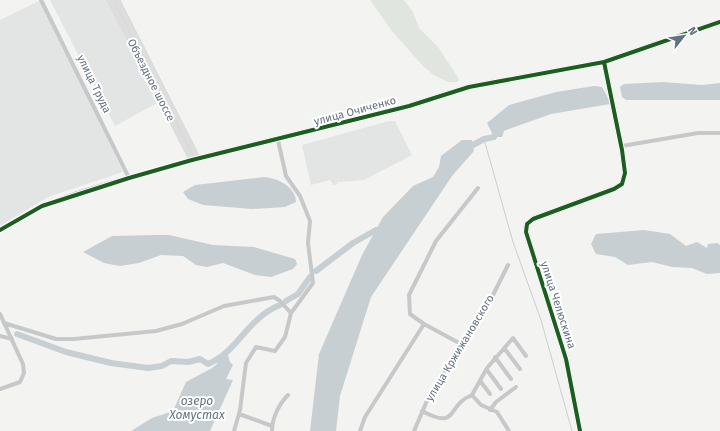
<svg xmlns="http://www.w3.org/2000/svg" width="720" height="431" font-family="'Fira Sans',sans-serif">
	<rect width="100%" height="100%" fill="#f3f3f1"/>
	<path fill="#e3e5e4" d="M41 0 123 172 48 197 0 226V20Z
		M50 0H107L159 102 115 126Z
		M389 121H395L412 155 364 180 338 182V184L333 185 330 180 311 185 302 145Z"/>
	<path fill="#e1e5df" d="M370 0H404L413 12 419 28 438 47 459 79 457 82H448L434 75 424 67 392 31Z"/>
	<path fill="#c8cfd2" d="M663 82 702 85 720 83V100H626L622 97 620 87 624 84Z
		M594 86 602 87 607 96 610 104 551 114 509 129 504 131 502 137H494L487 123 509 105 556 92Z
		M462 140H472L474 151 452 176 371 297 340 396 336 431H310L319 354 362 255 383 217 413 186 433 177 439 167 441 156Z
		M264 177C278 178 296 187 296 202L285 207 252 209 203 205 188 199 183 192 195 185Z
		M644 230 670 234 686 246 697 242 707 248 708 244 717 243 720 245V273L707 274 692 268 672 267 652 262 628 265 615 257 596 254 591 244 596 234Z
		M157 235H169L213 245 254 247 295 259 297 264 293 269 271 277 255 275 223 263 207 267 196 265 183 256 161 255 139 263 120 266 104 263 83 252 112 236Z
		M227 352 230 362 233 365 226 379 233 380 210 431H131L152 418 173 411 186 382 212 368 217 364 221 354Z"/>
	<g fill="none" stroke-linecap="round" stroke-linejoin="round">
		<path stroke="#c8cfd2" stroke-width="1" d="M484 139 513 242 541 320 572 431"/>
		<path stroke="#c8cfd2" stroke-width="6" d="M473 145 484 139 494 137 497 130
			M316 271 353 243 376 230
			M286 301 298 294 310 277
			M17 334 66 352 111 363 148 368 162 366 171 361 188 362 200 359 208 364C239 351 247 318 280 305"/>
		<g stroke="#cfcfcf" stroke-width="6">
			<path id="secondary" d="M110 0 192 160 409 106 469 87 604 62 720 22
				M117 0 198 159
				M580 431 566 359 526 232 527 224 533 219 614 189 622 184 625 173 622 150 604 62"/>
		</g>
		<path stroke="#c7c8c9" stroke-width="4" d="M41 0 129 178
			M622 146 698 133H720
			M0 230C57 191 127 180 192 160
			M0 314 23 364 24 373 20 382 0 389
			M4 323 56 339H74L156 331 182 324 224 306 274 297 280 301 291 313
			M424 324 410 314 409 295 436 241 478 188
			M0 336 12 339
			M504 348 520 369
			M495 357 511 379
			M487 370 501 389
			M481 382 490 394
			M472 395 487 368 513 338 526 356
			M490 410 496 402 516 387
			M422 411C459 431 446 405 472 395L481 405 497 412 509 431
			M239 414 272 426
			M234 431 240 410 246 363 256 347 275 351 285 337 291 313 313 283 308 243 310 221 300 196 286 176 278 140
			M272 431C272 418 279 404 288 395
			M360 431 365 417 424 324 461 344
			M414 431 429 396 490 301 508 265"/>
		<use href="#secondary" stroke="#ddd" stroke-width="5.5"/>
		<g stroke="#fff" stroke-width="6">
			<path id="cycleway" d="M0 230 42 206 129 178 192 160 409 106 469 87 604 62 720 22
				M580 431 566 359 526 232 527 224 533 219 614 189 622 184 625 173 622 150 604 62"/>
		</g>
		<use href="#cycleway" stroke="#1b5e20" stroke-width="4"/>
	</g>
	<g text-anchor="middle" dominant-baseline="central" stroke-width="4" stroke-linejoin="round" paint-order="stroke">
		<g font-size="11" fill="#657280" stroke="#fff">
			<text transform="translate(151 80) rotate(63)">Объездное шоссе</text>
			<text transform="translate(94 84) rotate(64)">улица Труда</text>
			<text transform="translate(355 111) rotate(-15)">улица Очиченко</text>
			<text transform="translate(558 305) rotate(72)">улица Челюскина</text>
			<text transform="translate(460 348) rotate(-59)">улица Кржижановского</text>
		</g>
		<g font-size="12" font-style="italic" fill="#60747d" stroke="#fff">
			<text x="197" y="401">озеро<tspan x="197" dy="14">Хомустах</tspan></text>
		</g>
	</g>
	<g transform="translate(684 36) rotate(60)" stroke="#ffffff" stroke-width="3" paint-order="stroke">
	<path d="M0-3L7 15L0 10L-7 15Z" fill="#657280"/>
	<text y="-6" font-size="11" font-weight="bold" text-anchor="middle" fill="#657280">N</text>
	</g>
</svg>
